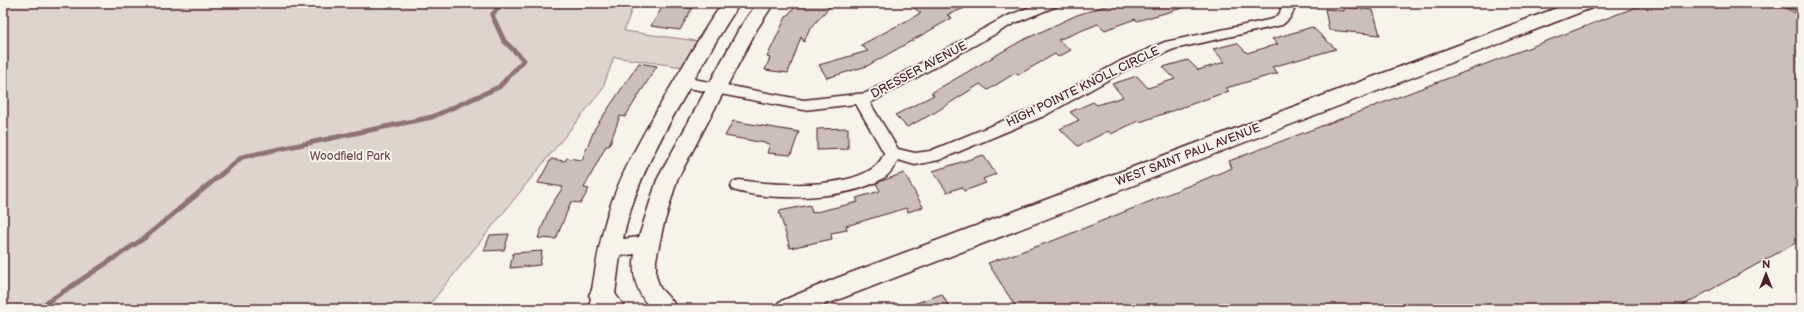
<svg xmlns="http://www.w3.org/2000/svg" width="1804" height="312" font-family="'Balsamiq Sans',sans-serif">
	<rect width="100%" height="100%" fill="#f7f3e8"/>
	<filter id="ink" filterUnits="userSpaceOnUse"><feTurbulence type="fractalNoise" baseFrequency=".025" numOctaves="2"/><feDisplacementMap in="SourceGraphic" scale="8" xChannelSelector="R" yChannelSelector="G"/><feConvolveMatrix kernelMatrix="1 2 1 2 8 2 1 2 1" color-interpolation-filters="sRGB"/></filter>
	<g filter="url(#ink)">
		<path fill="#ded4cc" stroke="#947a7c" d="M3 3H634L624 31 697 41 683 67 614 57 602 90 426 309H3Z"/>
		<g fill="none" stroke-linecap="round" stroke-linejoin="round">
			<path stroke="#8e7275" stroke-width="5" d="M37 309 143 239 242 157 432 117 499 87 524 60 504 41 492 15 502 3"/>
		</g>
		<path fill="#ccbfb9" stroke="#4a1f2b" d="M799 3H833L809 30 804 42 801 37 788 73 765 70 770 58 767 57 786 17Z
			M907 3H975V4L947 15 952 18 867 66 827 78 819 65 868 51 861 45 921 13Z
			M1115 3H1186V7L1137 21 1135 19 1105 30 1098 24 1058 40 1071 50 1058 57 1055 54 1018 75 1015 73 988 90 980 84 934 113 907 127 895 115 934 95 931 93 1019 42 1077 15Z
			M1647 3H1775L1801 16V240L1676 309H1017L988 263 1055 240 1178 190 1232 168 1229 161Z
			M664 4 692 8 680 30 651 26Z
			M1344 7 1373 10 1380 35 1329 30 1325 9 1344 11Z
			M1312 27 1336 49 1272 67 1278 73 1226 88 1229 91 1140 122 1138 121 1111 134 1108 131 1078 146 1060 129 1079 120 1070 112 1093 102 1097 105 1123 97 1112 84 1137 76 1148 88 1175 79 1163 67 1188 60 1198 70 1225 62 1213 49 1237 43 1247 53 1278 44 1272 39Z
			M639 63 657 66 625 117 620 116 609 146H606L584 188 589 189 581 203 571 202 556 239 538 238 549 209 563 187 538 183 551 159 565 161 567 158 582 160 595 128Z
			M733 121 799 132 791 155 767 153 770 144 725 136Z
			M848 128V149L817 150V129Z
			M983 155 996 174 983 179 986 183 964 191 962 187 947 192 933 171Z
			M904 173 923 207 908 212 906 208 846 226 847 230 831 233 832 239 790 248 779 211 810 205 812 213 858 202 856 198 880 191 876 183Z
			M509 234 504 250 484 251 490 235Z
			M542 251 540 265 510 268 513 253Z
			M942 294 950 309H905V307Z"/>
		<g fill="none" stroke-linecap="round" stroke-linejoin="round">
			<g stroke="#4a1f2b" stroke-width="11">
				<path id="service" d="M1789 3 1801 7"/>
			</g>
			<g stroke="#4a1f2b" stroke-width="3">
				<path id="minor" d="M1040 3H1059L1057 6 1015 23 870 103 898 149 915 153 930 151 1034 108 1121 61 1165 42 1273 19 1280 13 1281 8 1278 3H1292L1295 8 1289 19 1282 25 1174 49 1131 67 1044 116 939 160 915 165 898 160C894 167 891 173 885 177 852 200 771 202 733 190L731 186 733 182 739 180C771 185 872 193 884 153L856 104 804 110 683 87 678 85 676 82 678 79 683 77 804 100 866 93 1005 17Z"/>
			</g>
			<g stroke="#4a1f2b" stroke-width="3">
				<path id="tertiary" d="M723 3H740C721 32 704 61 687 92 660 139 634 185 623 239L639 237 657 180 739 29 757 3H774L757 29 677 180 663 227 656 260V276L660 288 673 302 677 309H651C637 293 631 276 635 254L620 256 613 309H589C594 278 598 246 607 216 622 168 648 126 673 83 689 56 704 28 723 3Z"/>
			</g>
			<g stroke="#4a1f2b" stroke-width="3">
				<path id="secondary" d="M1570 3H1596L1594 7 814 309H775L779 302 837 278Z
					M602 285 611 288 626 309H598L589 295 593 288Z"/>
			</g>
			<use href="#service" stroke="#f7f3e8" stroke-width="8"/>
			<use href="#minor" fill="#f7f3e8" fill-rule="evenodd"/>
			<use href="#tertiary" fill="#f7f3e8" fill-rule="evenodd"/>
			<use href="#secondary" fill="#f7f3e8" fill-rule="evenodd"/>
		</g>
	</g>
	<g text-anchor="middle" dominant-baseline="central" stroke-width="4" stroke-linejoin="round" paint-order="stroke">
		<g font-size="12" fill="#4a1f2b" stroke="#f7f3e8">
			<text transform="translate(919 70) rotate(-28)">DRESSER AVENUE</text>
			<text transform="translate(1083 87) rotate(-26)">HIGH POINTE KNOLL CIRCLE</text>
			<text transform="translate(1188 155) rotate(-21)">WEST SAINT PAUL AVENUE</text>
		</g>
		<g font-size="12" fill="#6f4c53" stroke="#f7f3e8">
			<text x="350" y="156">Woodfield Park</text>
		</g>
	</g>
	<rect width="1804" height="312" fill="none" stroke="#f7f3e8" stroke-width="16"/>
	<rect x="8" y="8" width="1788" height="296" fill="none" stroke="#4a1f2b" stroke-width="1.5" filter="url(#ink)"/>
	<g transform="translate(1766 274)" stroke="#f7f3e8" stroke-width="3" paint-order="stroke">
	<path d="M0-3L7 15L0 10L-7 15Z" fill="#4a1f2b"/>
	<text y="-6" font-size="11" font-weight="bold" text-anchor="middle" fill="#4a1f2b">N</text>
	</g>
</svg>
